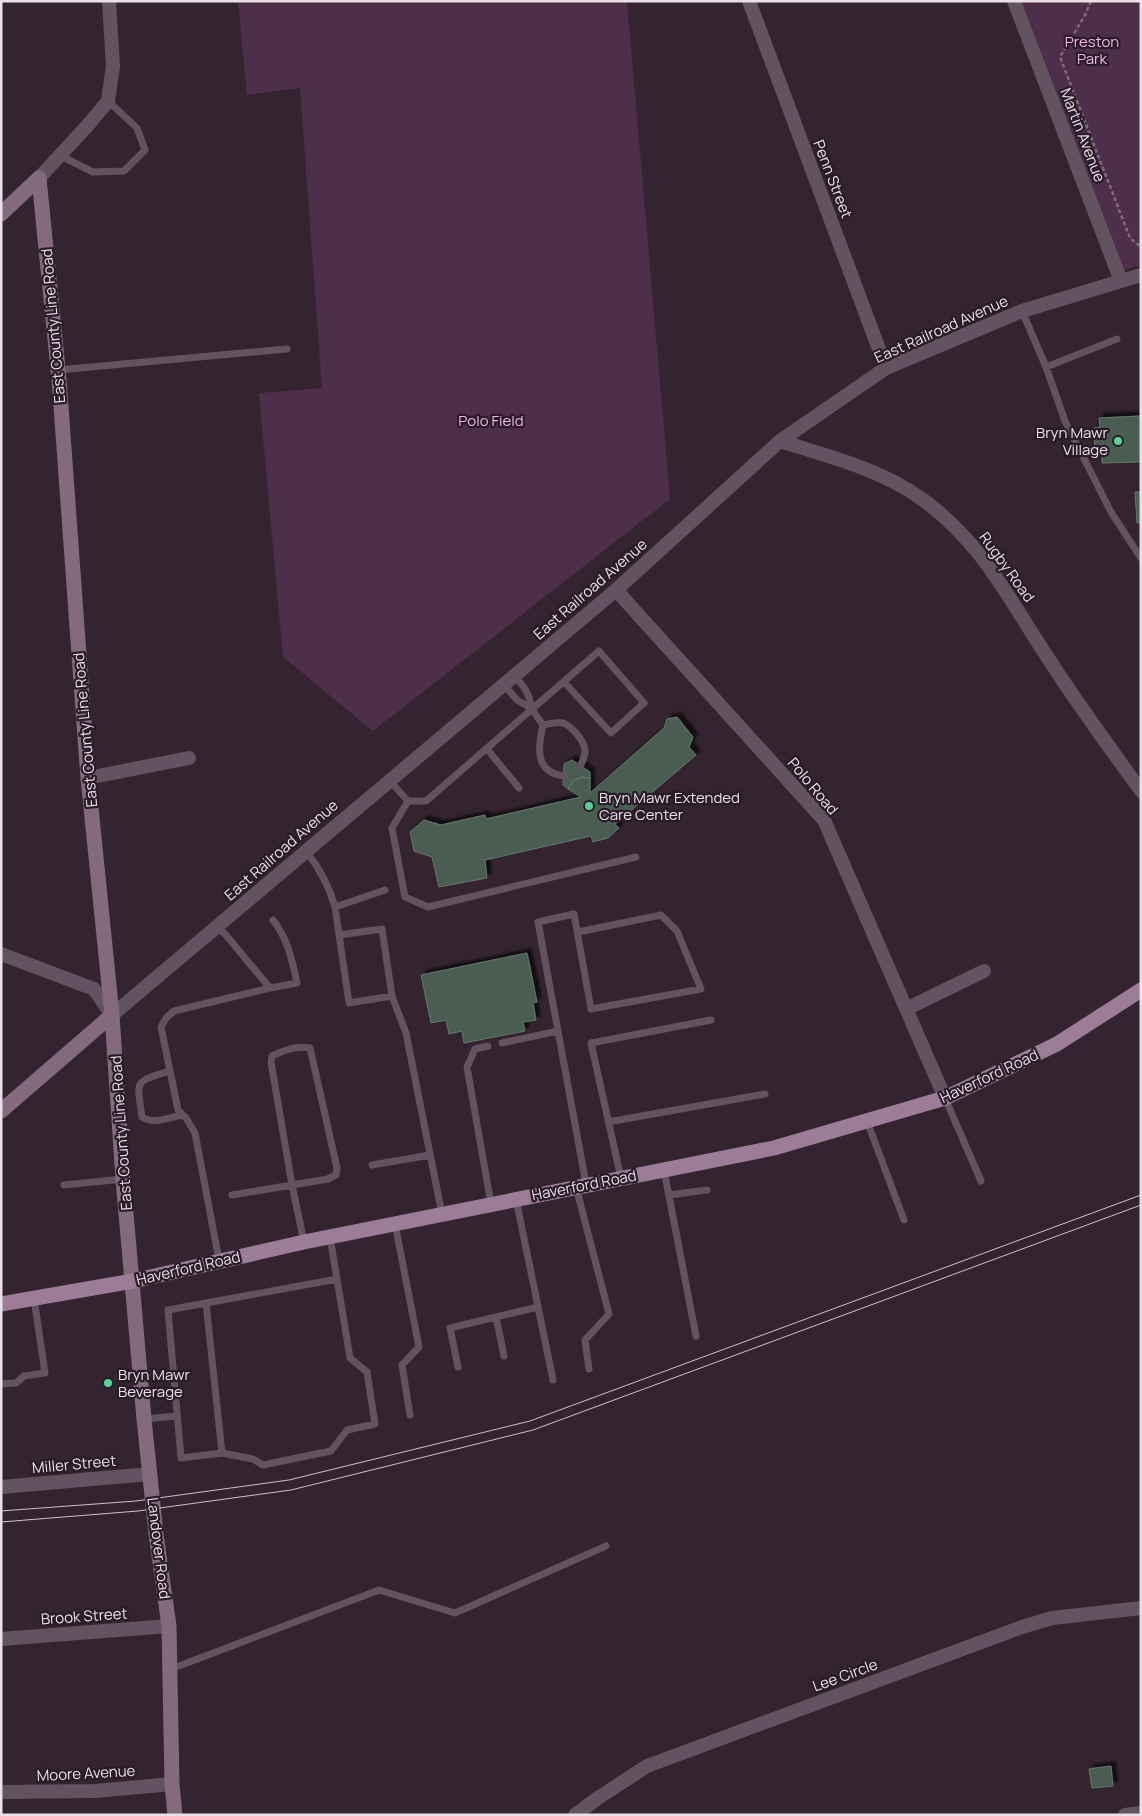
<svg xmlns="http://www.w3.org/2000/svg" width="1142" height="1816" font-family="Manrope,sans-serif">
	<defs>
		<filter id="shadow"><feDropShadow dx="4.5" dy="-4.5" stdDeviation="1" flood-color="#0009"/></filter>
	</defs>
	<rect width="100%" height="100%" fill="#332430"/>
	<path fill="#4d2f49" d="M238 1H627L670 499 373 731 283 657 259 393 322 388 300 88 247 95Z
		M1022 1H1141V265L1124 270Z"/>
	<path fill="#4a5d52" stroke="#64786c" filter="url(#shadow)" d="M1141 416V462L1102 463V455H1095L1094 428 1100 427 1099 418Z
		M1135 492H1141V523H1137Z
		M677 717 693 737 689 747 696 755 615 824 619 828 608 838 593 842 591 836 485 860 487 878 439 887 432 857 414 851 410 832 424 820 441 825 485 815 486 819 581 797 568 789 573 781 581 777 590 778V793L664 728 667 719Z
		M572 760 590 772V778L581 777 573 781 568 789 563 785 564 764Z
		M527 953 537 1002 533 1003 536 1020 523 1022 525 1031 464 1043 462 1031 449 1034 446 1020 431 1023 421 975Z
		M1111 1766 1113 1786 1092 1788 1089 1769Z"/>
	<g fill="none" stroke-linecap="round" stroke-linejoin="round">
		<path stroke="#7a6d77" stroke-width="2.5" stroke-dasharray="4 2.5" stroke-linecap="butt" d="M1091 1 1085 15 1060 57 1130 238 1141 247"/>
		<path stroke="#635360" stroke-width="7" d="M59 155 93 172 124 171 145 150 137 128 108 101
			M1022 311 1046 367 1065 421 1111 512 1141 558
			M1046 367 1117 339
			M58 370 287 349
			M515 676C524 687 530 694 531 708
			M504 685 517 700 531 708 543 725C538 747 534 772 564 776
			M543 725C549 724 558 721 563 723 569 725 572 729 576 733 586 745 588 752 580 766
			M487 749 519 788
			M389 780 408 801H426L599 651 644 703 611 733 564 682
			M408 801 392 828 405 897 428 907 636 857
			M306 851C320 869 329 885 335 907L385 890
			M335 907 349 1003 392 996 382 929 339 935
			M216 927 225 934 270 988 174 1011 166 1018 161 1027 178 1110 186 1118 195 1133 219 1260
			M578 932 661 915 677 931 701 989 591 1009 574 914 538 922 586 1184
			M270 988 297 983C292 960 288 939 273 920
			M392 996 406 1033 442 1214
			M502 1043 558 1031
			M488 1046 475 1049 467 1067 491 1204
			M170 1071C133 1082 137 1080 142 1117 153 1125 171 1117 183 1115
			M945 1098 981 1181
			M867 1121 904 1220
			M608 1122 765 1094
			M372 1165 430 1155
			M664 1170 696 1336
			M621 1178 591 1043 711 1020
			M64 1185 123 1179
			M576 1187 609 1314 585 1340 589 1369
			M232 1195 328 1179 336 1175 337 1168 310 1048C297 1045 284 1050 272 1056L271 1062 292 1185 304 1242
			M669 1195 707 1190
			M516 1199 553 1380
			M395 1224 419 1347 402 1365 410 1415
			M330 1237 350 1358 367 1372 375 1424 347 1430 331 1451 263 1465 253 1459 222 1453 206 1303 337 1279
			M206 1303 168 1310 181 1458 222 1453
			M496 1317 504 1356
			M458 1367 450 1328 538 1307
			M1 1384 16 1383 24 1376 45 1373 34 1298
			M144 1419 177 1416
			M171 1669 379 1590 455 1613 606 1546"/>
		<path stroke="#635360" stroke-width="14" d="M749 1 886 368
			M1014 1 1121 281
			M39 178 88 125 108 101 113 66 109 1
			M780 441C827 456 881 469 922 499 984 544 1009 600 1050 661 1079 706 1110 748 1141 791
			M616 590 824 820 945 1098
			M88 778 189 758
			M1 954 94 989 112 1015 616 590 780 441 886 368 1022 311 1141 275
			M906 1009 984 971
			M1 1487 150 1474
			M1 1639 169 1626
			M1 1792 95 1791 172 1784
			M575 1815 598 1798 647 1766 1022 1627 1052 1618 1141 1608
			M1125 1815 1141 1813"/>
		<path stroke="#836a7f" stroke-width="15" d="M39 178 59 379 88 778 112 1015 123 1179 144 1419 156 1534 169 1626 172 1784 175 1815
			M1 214 39 178
			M1 1111 112 1015"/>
		<path stroke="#9c7c96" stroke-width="15" d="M1 1304 133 1281 304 1242 774 1148 945 1098 1057 1044 1141 990"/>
		<path stroke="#cdc3cb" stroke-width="1" d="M1 1511 136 1501 289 1480 530 1421 1141 1195
			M1 1522 138 1511 291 1490 533 1430 1141 1205"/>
	</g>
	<g fill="#53d396" stroke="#291b27" stroke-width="2">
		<circle cx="1118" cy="441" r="5"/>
		<circle cx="589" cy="806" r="5"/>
		<circle cx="108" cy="1383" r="5"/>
	</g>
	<g text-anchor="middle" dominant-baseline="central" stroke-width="4.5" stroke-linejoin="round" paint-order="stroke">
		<g font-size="15" fill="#f2b6e9" stroke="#291b27">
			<text x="1092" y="41">Preston<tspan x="1092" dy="17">Park</tspan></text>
			<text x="491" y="420">Polo Field</text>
		</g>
		<g font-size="15" fill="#e9e0e8" stroke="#291b27">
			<text transform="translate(1083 135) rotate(69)">Martin Avenue</text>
			<text transform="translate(833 179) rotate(69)">Penn Street</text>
			<text transform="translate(53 326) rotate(-95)">East County Line Road</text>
			<text transform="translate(941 329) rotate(-24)">East Railroad Avenue</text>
			<text transform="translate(1007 567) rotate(54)">Rugby Road</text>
			<text transform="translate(590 589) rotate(-41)">East Railroad Avenue</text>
			<text transform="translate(85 730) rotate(-95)">East County Line Road</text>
			<text transform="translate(813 786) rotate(50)">Polo Road</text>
			<text transform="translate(281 850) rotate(-41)">East Railroad Avenue</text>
			<text transform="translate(989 1076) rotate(-25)">Haverford Road</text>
			<text transform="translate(121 1133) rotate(-94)">East County Line Road</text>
			<text transform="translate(584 1185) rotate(-11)">Haverford Road</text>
			<text transform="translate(188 1268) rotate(-13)">Haverford Road</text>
			<text transform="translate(74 1464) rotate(-5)">Miller Street</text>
			<text transform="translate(159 1548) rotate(83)">Landover Road</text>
			<text transform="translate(84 1616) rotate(-4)">Brook Street</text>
			<text transform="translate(845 1675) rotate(-20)">Lee Circle</text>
			<text transform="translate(86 1773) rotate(-3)">Moore Avenue</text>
		</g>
		<g font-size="15" fill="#e9e0e8" stroke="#291b27" text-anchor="start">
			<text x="1108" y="432" text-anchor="end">Bryn Mawr<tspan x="1108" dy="17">Village</tspan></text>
			<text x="599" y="797">Bryn Mawr Extended<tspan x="599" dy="17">Care Center</tspan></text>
			<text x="118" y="1374">Bryn Mawr<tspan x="118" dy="17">Beverage</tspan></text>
		</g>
	</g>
	<rect width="1142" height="1816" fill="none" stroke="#e9e0e8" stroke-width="5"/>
</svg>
